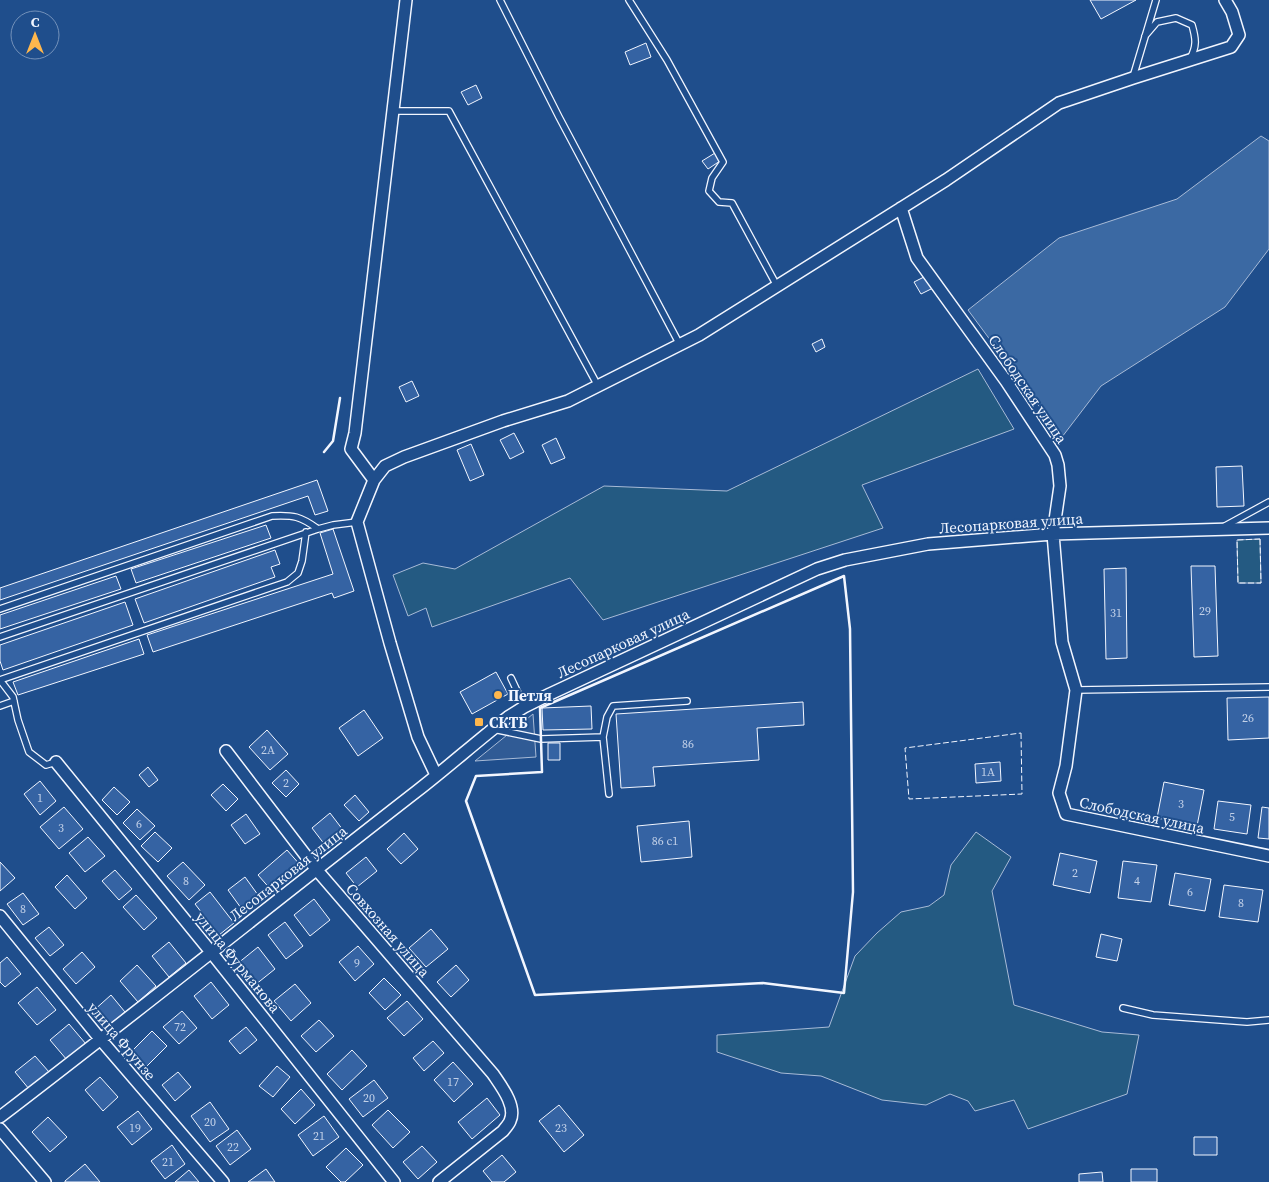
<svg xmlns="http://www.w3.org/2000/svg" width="1269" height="1182" font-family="'Source Serif 4',serif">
	<rect width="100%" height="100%" fill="#1f4e8c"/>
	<path fill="#245a82" stroke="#a8bbd7" d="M978 369 1014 429 862 485 883 528 603 620 570 578 432 627 426 608 408 616 393 575 423 563 455 569 604 486 727 491Z
		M1260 539 1261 583H1238L1237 540Z
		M976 832 1011 857 992 891 1014 1005 1102 1032 1139 1035 1127 1094 1028 1129 1014 1100 975 1111 968 1101 950 1094 926 1105 882 1100 821 1076 781 1073 717 1052V1035L829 1027 855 956 877 933 901 912 929 906 944 895 951 865Z"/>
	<path fill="#305b95" stroke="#a8bbd7" d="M533 714 536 757 475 761Z"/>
	<path fill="#3b69a3" stroke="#a8bbd7" d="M1261 136 1269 141V249L1225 307 1101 386 1062 437 968 310 1059 238 1177 199Z"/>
	<path fill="#3563a3" stroke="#f2f6ff" d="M1090 0H1136L1101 19Z
		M646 43 651 57 630 65 625 52Z
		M476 85 482 98 468 105 461 92Z
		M715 153 720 161 708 169 702 161Z
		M926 276 933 288 921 294 914 282Z
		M822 339 825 347 816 352 812 344Z
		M412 381 419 396 406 402 399 387Z
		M514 433 524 452 510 459 500 440Z
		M556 438 565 458 551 464 542 445Z
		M471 444 484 475 470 481 457 450Z
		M1242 466 1244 506 1217 507 1216 467Z
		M317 480 328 511 315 515 308 496 0 600V588Z
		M266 525 271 538 136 583 131 569Z
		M333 529 354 591 334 598 332 593 153 652 147 635 333 574 320 533Z
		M275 550 280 564 271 567 275 577 144 623 135 599Z
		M1191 566H1215L1218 656 1194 657Z
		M1126 568 1127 658 1106 659 1104 569Z
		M116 576 121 589 0 629V615Z
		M125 602 133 625 3 670 0 661V645Z
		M139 639 144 654 18 695 13 682Z
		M496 672 508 694 472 714 460 692Z
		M1269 697V738L1228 740 1227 698Z
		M803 702 804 725 757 728 759 760 653 767 655 786 621 788 616 714Z
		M591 706 592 729 543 730 542 708Z
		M364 710 383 738 358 756 339 728Z
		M267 730 288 754 270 770 249 747Z
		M548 743H560V760H548Z
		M1000 762 1001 781 976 783 975 764Z
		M148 767 158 780 149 787 139 775Z
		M286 770 299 784 286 797 272 783Z
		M40 781 56 801 40 815 24 794Z
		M1164 782 1204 790 1197 826 1157 818Z
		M223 784 238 799 226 811 211 795Z
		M114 787 130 802 117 815 102 800Z
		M355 795 369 812 359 821 344 805Z
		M1218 801 1251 805 1247 834 1214 829Z
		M64 807 83 829 59 849 40 827Z
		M1262 807 1269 808V839L1258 838Z
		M137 809 155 826 140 840 123 823Z
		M330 813 343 830 325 845 312 828Z
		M246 814 260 834 245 844 231 825Z
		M689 821 692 857 641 862 637 826Z
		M155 832 172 848 158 862 141 846Z
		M404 833 418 849 401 864 387 849Z
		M88 837 105 856 85 872 69 853Z
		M287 850 301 866 272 891 258 875Z
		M1060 853 1097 861 1090 893 1053 885Z
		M366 857 377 871 357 887 346 873Z
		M1123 861 1157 865 1151 902 1118 898Z
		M0 862 15 878 0 891Z
		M183 862 205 885 189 900 167 876Z
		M115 870 132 889 119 900 102 881Z
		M1175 873 1211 879 1205 911 1169 905Z
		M67 875 87 898 75 909 55 887Z
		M245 877 258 895 241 908 228 890Z
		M1224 885 1263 890 1258 922 1219 917Z
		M210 892 234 923 219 935 195 904Z
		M23 893 39 914 23 925 7 904Z
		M136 895 157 918 144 930 123 907Z
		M314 899 330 920 310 936 294 915Z
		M285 922 303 946 286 959 268 935Z
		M49 927 64 945 50 956 35 938Z
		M431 929 448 949 426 967 409 948Z
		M1101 934 1122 939 1117 961 1096 957Z
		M169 942 186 963 169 977 152 956Z
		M358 946 374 964 355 981 339 962Z
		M258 947 275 969 255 985 237 964Z
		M82 952 95 967 76 984 63 969Z
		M7 957 21 974 5 987 0 982V963Z
		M137 965 156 986 138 1002 120 981Z
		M456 965 469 980 451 997 437 982Z
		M384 978 401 995 385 1010 369 993Z
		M211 982 229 1005 212 1019 194 996Z
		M295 984 311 1003 291 1021 274 1001Z
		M37 987 56 1010 37 1025 18 1003Z
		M111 995 125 1012 106 1028 92 1012Z
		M407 1001 423 1019 404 1036 387 1018Z
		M182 1011 197 1028 179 1044 163 1027Z
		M319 1020 334 1036 316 1052 301 1036Z
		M69 1024 86 1044 67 1060 50 1040Z
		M246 1027 257 1040 240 1054 229 1041Z
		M152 1031 167 1046 146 1067 131 1052Z
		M433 1041 444 1053 424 1071 413 1058Z
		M352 1050 367 1066 342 1090 327 1074Z
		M35 1056 49 1072 29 1089 15 1072Z
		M453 1062 473 1084 454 1102 434 1080Z
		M277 1066 290 1077 273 1097 259 1086Z
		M178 1072 191 1087 175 1101 162 1085Z
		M100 1077 118 1097 103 1111 85 1090Z
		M374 1080 388 1098 363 1117 349 1099Z
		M301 1089 315 1105 295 1124 281 1109Z
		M487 1098 500 1115 472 1139 458 1122Z
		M210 1102 229 1129 210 1142 191 1116Z
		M559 1105 584 1135 564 1152 539 1121Z
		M388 1110 410 1132 393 1148 372 1125Z
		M138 1111 152 1129 132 1145 117 1127Z
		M324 1116 339 1137 313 1156 298 1135Z
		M48 1117 67 1137 50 1152 32 1132Z
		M237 1130 251 1149 230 1165 216 1146Z
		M1194 1137H1217V1155H1194Z
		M172 1145 185 1164 165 1179 151 1161Z
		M422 1146 437 1162 418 1179 403 1162Z
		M346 1148 363 1165 345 1182H341L326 1167Z
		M502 1155 516 1172 504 1182H492L483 1171Z
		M85 1164 100 1182H65V1181Z
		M266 1169 275 1182H248Z
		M1131 1169H1157V1182H1131Z
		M189 1170 199 1182H175Z
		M1102 1172 1103 1182H1079V1174Z"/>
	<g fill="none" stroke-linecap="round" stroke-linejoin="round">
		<g stroke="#f2f6ff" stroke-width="8">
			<path id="service" d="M500 0 559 117 680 345
				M629 0 667 60 723 162 712 178 709 191 719 202 732 203 777 286
				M1145 36 1157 22 1176 18 1192 25C1196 39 1197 46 1190 59
				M1133 77 1156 0
				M393 111H449L598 386
				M1225 526 1269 502
				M0 609 272 516C294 515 300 516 318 529L333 525 357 522
				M0 637 318 529
				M511 678 518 693 524 707
				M0 680 287 582 298 573 302 561 306 532
				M0 680 13 697 18 720 29 752 46 765 56 762
				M1076 690 1269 687
				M0 706 14 701
				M493 729 541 739 603 737 609 794
				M603 737 607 717 613 706 687 701
				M1123 1008 1153 1015 1247 1022 1269 1020"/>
		</g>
		<g stroke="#f2f6ff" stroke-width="14">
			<path id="minor" d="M901 208 917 258 1006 381 1055 455 1058 465 1060 486 1053 534 1062 642 1076 690 1066 766 1059 793 1066 814 1269 856
				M374 480 351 449 355 433 406 0
				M226 751 316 869 493 1074C501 1086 517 1106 510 1121 509 1124 506 1127 503 1131L439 1182
				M56 762 211 952 394 1182
				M436 775 418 737 390 643 357 522 374 480 385 466 404 457 503 421 568 401 699 335 946 180 1059 103 1133 78 1231 47 1239 35 1232 12 1225 0
				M0 916 101 1040 223 1182
				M0 1117C140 1010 278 899 417 791 448 767 477 741 508 717L524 707 550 694 817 569 845 560 928 544 1053 534 1269 528
				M0 1129 45 1182"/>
		</g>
		<use href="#service" stroke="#1f4e8c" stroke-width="5.5"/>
		<use href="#minor" stroke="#1f4e8c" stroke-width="11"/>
		<path stroke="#f2f6ff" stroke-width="1" stroke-dasharray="6 2.5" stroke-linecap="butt" d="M1260 539 1261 583H1238L1237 540Z
			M1021 733 1022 794 909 799 905 748Z"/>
		<path stroke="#f2f6ff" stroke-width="2.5" d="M324 452 333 441 340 398
			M844 576 850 629 853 892 844 993 763 983 535 995 466 801 476 776 542 772 540 708Z"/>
	</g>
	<g fill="#ffb74d" stroke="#1f4e8c" stroke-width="2">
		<circle cx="498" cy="695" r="5"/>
		<rect x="474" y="717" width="10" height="10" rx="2.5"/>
	</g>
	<g text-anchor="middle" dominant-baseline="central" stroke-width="4" stroke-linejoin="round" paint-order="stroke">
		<g font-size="12" fill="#c3d1e8">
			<text x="1205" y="611">29</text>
			<text x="1116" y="613">31</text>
			<text x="1248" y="718">26</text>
			<text x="688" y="744">86</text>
			<text x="268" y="750">2А</text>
			<text x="988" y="772">1А</text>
			<text x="286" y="783">2</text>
			<text x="40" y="798">1</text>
			<text x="1181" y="804">3</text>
			<text x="1232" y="817">5</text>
			<text x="139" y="824">6</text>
			<text x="61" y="828">3</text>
			<text x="665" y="841">86 с1</text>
			<text x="1075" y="873">2</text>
			<text x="186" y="881">8</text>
			<text x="1137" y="881">4</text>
			<text x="1190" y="892">6</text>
			<text x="1241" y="903">8</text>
			<text x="23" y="909">8</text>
			<text x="357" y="963">9</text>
			<text x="180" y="1027">72</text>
			<text x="453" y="1082">17</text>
			<text x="369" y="1098">20</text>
			<text x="210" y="1122">20</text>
			<text x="135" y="1128">19</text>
			<text x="561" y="1128">23</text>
			<text x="319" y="1136">21</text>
			<text x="233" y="1147">22</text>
			<text x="168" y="1162">21</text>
		</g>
		<g font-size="15" fill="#f2f6ff" stroke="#1f4e8c">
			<text transform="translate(1028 389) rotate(56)">Слободская улица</text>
			<text transform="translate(1011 523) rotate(-4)">Лесопарковая улица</text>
			<text transform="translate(623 643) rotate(-25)">Лесопарковая улица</text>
			<text transform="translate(1142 815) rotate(12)">Слободская улица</text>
			<text transform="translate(288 873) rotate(-38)">Лесопарковая улица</text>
			<text transform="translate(388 930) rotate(49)">Совхозная улица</text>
			<text transform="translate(238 962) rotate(51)">улица Фурманова</text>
			<text transform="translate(122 1041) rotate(50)">улица Фрунзе</text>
		</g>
		<g font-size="15" font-weight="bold" fill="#f2f6ff" stroke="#1f4e8c" text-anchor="start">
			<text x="508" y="695">Петля</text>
			<text x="489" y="722">СКТБ</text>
		</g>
	</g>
	<g transform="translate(35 35)"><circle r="24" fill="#1f4e8c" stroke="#7391ba"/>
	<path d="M0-4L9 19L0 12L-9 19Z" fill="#ffb74d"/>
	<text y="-8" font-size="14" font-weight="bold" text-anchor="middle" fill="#f2f6ff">С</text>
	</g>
</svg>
